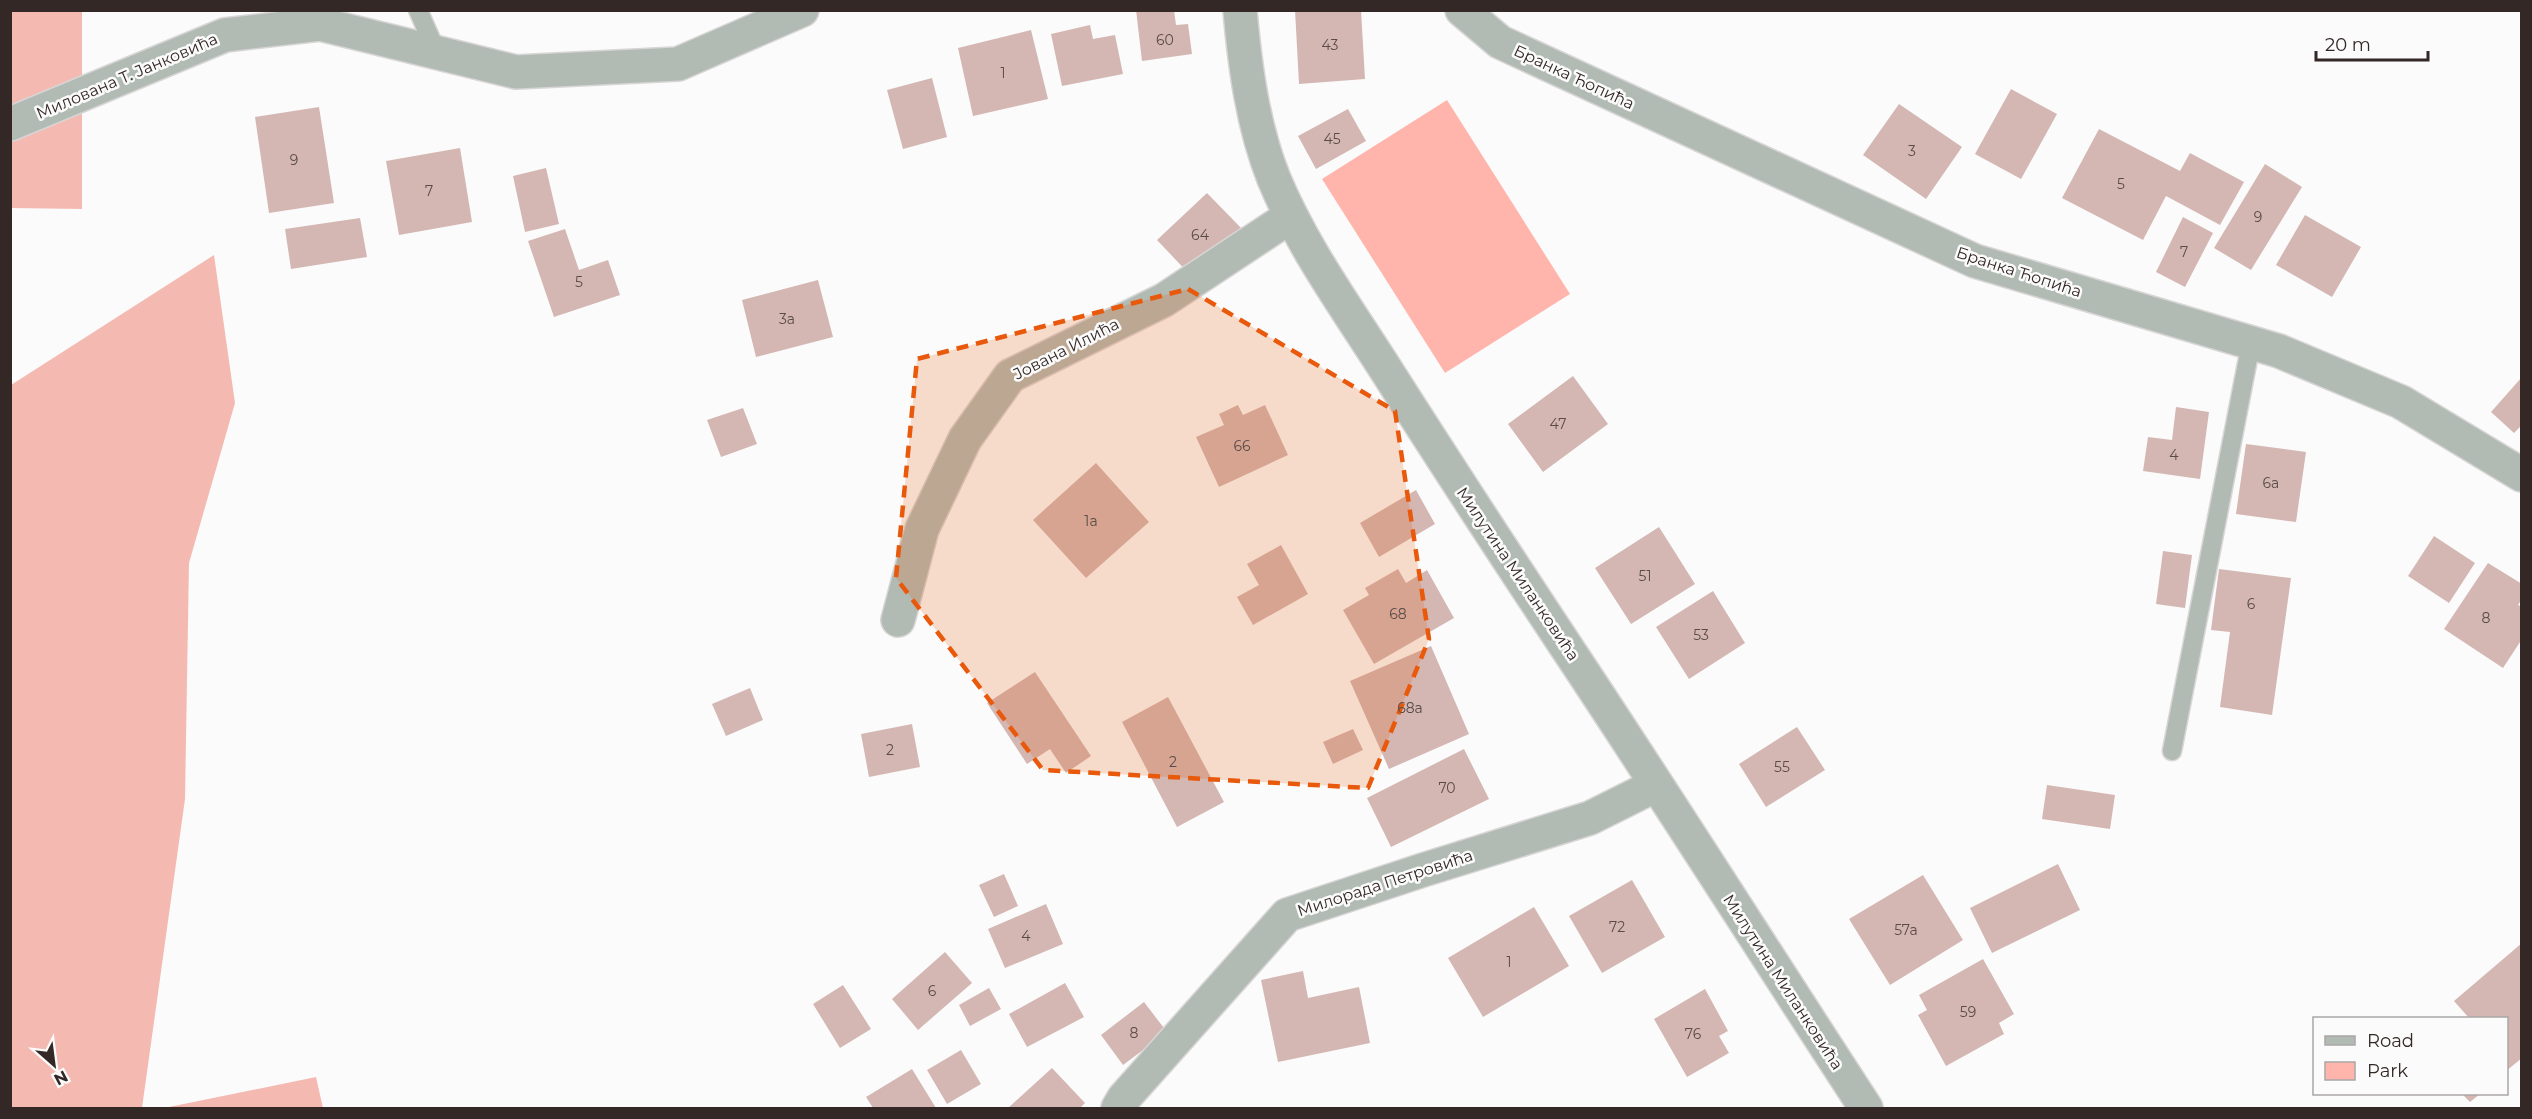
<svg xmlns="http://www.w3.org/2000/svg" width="2532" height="1119" font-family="Montserrat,sans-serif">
	<rect width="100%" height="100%" fill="#fbfbfb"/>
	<path fill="#ffb5ac" d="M1447 100 1570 294 1445 373 1322 179Z"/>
	<path fill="#f4bab2" d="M11 11H82V209L11 208Z
		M214 255 235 403 189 563 185 799 142 1108H11V385Z
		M316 1077 323 1108H164Z"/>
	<path fill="#d4b7b3" d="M1136 10H1174L1176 25 1188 24 1192 54 1142 61Z
		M1295 10H1361L1365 79 1299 84Z
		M1090 25 1093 39 1115 35 1123 74 1062 86 1051 34Z
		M1031 30 1048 99 973 116 958 48Z
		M932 78 947 137 903 149 887 90Z
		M2011 89 2057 114 2021 179 1975 154Z
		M1899 104 1962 147 1926 199 1863 155Z
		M319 107 334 203 269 213 255 117Z
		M1348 109 1366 141 1316 169 1298 136Z
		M2099 129 2180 171 2190 153 2244 182 2220 225 2166 196 2143 240 2062 198Z
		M460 148 472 222 399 235 386 161Z
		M2265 164 2302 187 2251 270 2214 248Z
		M546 168 559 224 525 232 513 176Z
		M1207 193 1243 230 1193 278 1157 240Z
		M2305 215 2361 247 2332 297 2276 265Z
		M2183 217 2213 233 2185 287 2156 272Z
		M360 218 367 257 291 269 285 229Z
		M565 229 579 270 608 260 620 295 554 317 528 241Z
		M818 280 833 337 756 357 742 300Z
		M1573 376 1608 424 1543 472 1508 424Z
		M2522 377V425L2514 433 2491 412Z
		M1238 405 1243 415 1265 405 1288 455 1219 487 1196 437 1224 425 1219 414Z
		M2176 407 2209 412 2200 479 2143 471 2148 437 2172 440Z
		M743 408 757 444 721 457 707 420Z
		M2246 444 2306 452 2296 522 2236 514Z
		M1096 463 1149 522 1086 578 1033 520Z
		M1416 490 1435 524 1379 557 1360 523Z
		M1659 527 1695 584 1631 624 1595 568Z
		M2434 536 2475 563 2449 603 2408 576Z
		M1281 545 1308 594 1253 625 1237 597 1259 585 1247 564Z
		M2163 551 2192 555 2185 608 2156 604Z
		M2488 563 2522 584V599L2518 605 2522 607V639L2503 668 2444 629Z
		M1398 569 1406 583 1427 570 1454 618 1374 664 1343 610 1369 595 1365 588Z
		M2219 569 2291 578 2272 715 2220 707 2230 632 2211 630Z
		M1713 591 1745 643 1689 679 1656 627Z
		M1431 646 1469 734 1389 769 1350 681Z
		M1035 672 1091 756 1066 773 1050 749 1027 764 987 703Z
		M750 688 763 720 726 736 712 704Z
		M1168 697 1224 802 1177 827 1122 722Z
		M912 724 920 767 869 777 861 734Z
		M1797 727 1825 770 1766 807 1739 764Z
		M1353 729 1363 750 1333 764 1323 742Z
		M1464 749 1489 799 1391 847 1367 798Z
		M2047 785 2115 795 2110 829 2042 819Z
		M2058 864 2080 910 1992 953 1970 908Z
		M1004 874 1018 906 994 917 979 885Z
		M1923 875 1963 940 1890 985 1849 919Z
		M1632 880 1665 937 1602 973 1569 916Z
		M1046 904 1063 944 1005 968 988 929Z
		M1534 907 1569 966 1483 1017 1448 958Z
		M2522 943V1058L2506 1071V1018H2469L2454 1001Z
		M945 952 972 983 918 1030 892 999Z
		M1983 959 2014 1014 1999 1023 2004 1034 1946 1066 1918 1015 1927 1010 1919 995Z
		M1303 971 1308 998 1359 987 1370 1043 1278 1062 1261 980Z
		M1065 983 1084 1017 1027 1047 1009 1014Z
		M843 985 871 1029 840 1048 813 1004Z
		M989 988 1001 1009 970 1026 959 1005Z
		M1705 989 1728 1031 1719 1036 1729 1053 1687 1077 1654 1019Z
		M1144 1002 1167 1032 1123 1065 1101 1035Z
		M961 1050 981 1084 947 1104 927 1070Z
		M1052 1068 1085 1103 1080 1108H1008Z
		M912 1069 936 1108H873L866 1097Z
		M2462 1094H2480L2470 1102Z"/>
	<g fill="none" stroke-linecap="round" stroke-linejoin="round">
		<g stroke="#d7d5d5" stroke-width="21">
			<path id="service" d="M418 10 437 53
				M2172 751 2251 343"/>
		</g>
		<g stroke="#d7d5d5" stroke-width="36">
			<path id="minor" d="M1462 10 1500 42 1975 261 2279 351 2401 402 2522 475
				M10 124 225 35 320 24 516 72 678 64 802 10
				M898 620 922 529 965 439 1010 376 1164 300 1291 216
				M1118 1108 1124 1098 1287 915 1423 870 1590 818 1656 785"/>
		</g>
		<g stroke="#d7d5d5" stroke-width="36">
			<path id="tertiary" d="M1240 10C1245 67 1253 127 1274 179 1301 244 1343 303 1381 362 1444 461 1508 559 1573 657 1672 806 1768 958 1866 1108"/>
		</g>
		<use href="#service" stroke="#b1bbb4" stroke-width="18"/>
		<use href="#minor" stroke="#b1bbb4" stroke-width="33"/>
		<use href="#tertiary" stroke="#b1bbb4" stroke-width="33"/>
	</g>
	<path fill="#e8590c" fill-opacity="0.2" stroke="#e8590c" stroke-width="4.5" stroke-dasharray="12 8" stroke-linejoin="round" d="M1188 289 1395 411 1429 639 1368 788 1043 770 896 578 917 359Z"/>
	<g text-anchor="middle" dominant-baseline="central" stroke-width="5" stroke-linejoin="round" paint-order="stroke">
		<g font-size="14" fill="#5b4c49">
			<text x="1165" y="40">60</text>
			<text x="1330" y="45">43</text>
			<text x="1003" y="73">1</text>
			<text x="1332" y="139">45</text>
			<text x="1912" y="151">3</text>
			<text x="294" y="160">9</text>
			<text x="2121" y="184">5</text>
			<text x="429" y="191">7</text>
			<text x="2258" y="217">9</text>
			<text x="1200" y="235">64</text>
			<text x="2184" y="252">7</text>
			<text x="579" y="282">5</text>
			<text x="787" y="319">3a</text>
			<text x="1558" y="424">47</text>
			<text x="1242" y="446">66</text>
			<text x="2174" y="455">4</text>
			<text x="2271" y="483">6a</text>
			<text x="1091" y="521">1a</text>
			<text x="1645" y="576">51</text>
			<text x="2251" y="604">6</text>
			<text x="1398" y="614">68</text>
			<text x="2486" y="618">8</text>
			<text x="1701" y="635">53</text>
			<text x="1410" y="708">68a</text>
			<text x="890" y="750">2</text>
			<text x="1173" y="762">2</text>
			<text x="1782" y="767">55</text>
			<text x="1447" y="788">70</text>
			<text x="1617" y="927">72</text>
			<text x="1906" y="930">57a</text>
			<text x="1026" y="936">4</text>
			<text x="1509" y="962">1</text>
			<text x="932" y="991">6</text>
			<text x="1968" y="1012">59</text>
			<text x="1134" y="1033">8</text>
			<text x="1693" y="1034">76</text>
		</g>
		<g font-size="16" fill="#332826" stroke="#fbfbfb">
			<text transform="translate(127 76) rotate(-23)">Милована Т. Јанковића</text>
			<text transform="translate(1574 77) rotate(25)">Бранка Ћопића</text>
			<text transform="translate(2019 272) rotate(18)">Бранка Ћопића</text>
			<text transform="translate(1066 349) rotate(-27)">Јована Илића</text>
			<text transform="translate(1518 574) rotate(56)">Милутина Миланковића</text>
			<text transform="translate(1385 883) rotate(-18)">Милорада Петровића</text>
			<text transform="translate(1783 982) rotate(57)">Милутина Миланковића</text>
		</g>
	</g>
	<rect width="2532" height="1119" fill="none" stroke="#332826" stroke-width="24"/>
	<rect x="2313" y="1017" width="195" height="78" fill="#fbfbfb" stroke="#aba7a6" stroke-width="1.5"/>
	<rect x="2325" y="1036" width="30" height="9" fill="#b1bbb4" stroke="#aba7a6" stroke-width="1.5"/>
	<text x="2367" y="1047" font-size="18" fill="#332826">Road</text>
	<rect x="2325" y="1062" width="30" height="18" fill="#ffb5ac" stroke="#aba7a6" stroke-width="1.5"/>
	<text x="2367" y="1077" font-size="18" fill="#332826">Park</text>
	<g transform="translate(54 1065) rotate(152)" stroke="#fbfbfb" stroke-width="4.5" paint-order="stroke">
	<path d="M0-4.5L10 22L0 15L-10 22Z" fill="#332826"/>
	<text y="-9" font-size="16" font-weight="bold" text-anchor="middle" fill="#332826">N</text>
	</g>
	<path d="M2316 51v9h112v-9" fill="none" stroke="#332826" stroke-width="3"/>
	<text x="2325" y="51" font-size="18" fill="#332826" stroke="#fbfbfb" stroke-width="4.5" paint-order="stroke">20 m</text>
</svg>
